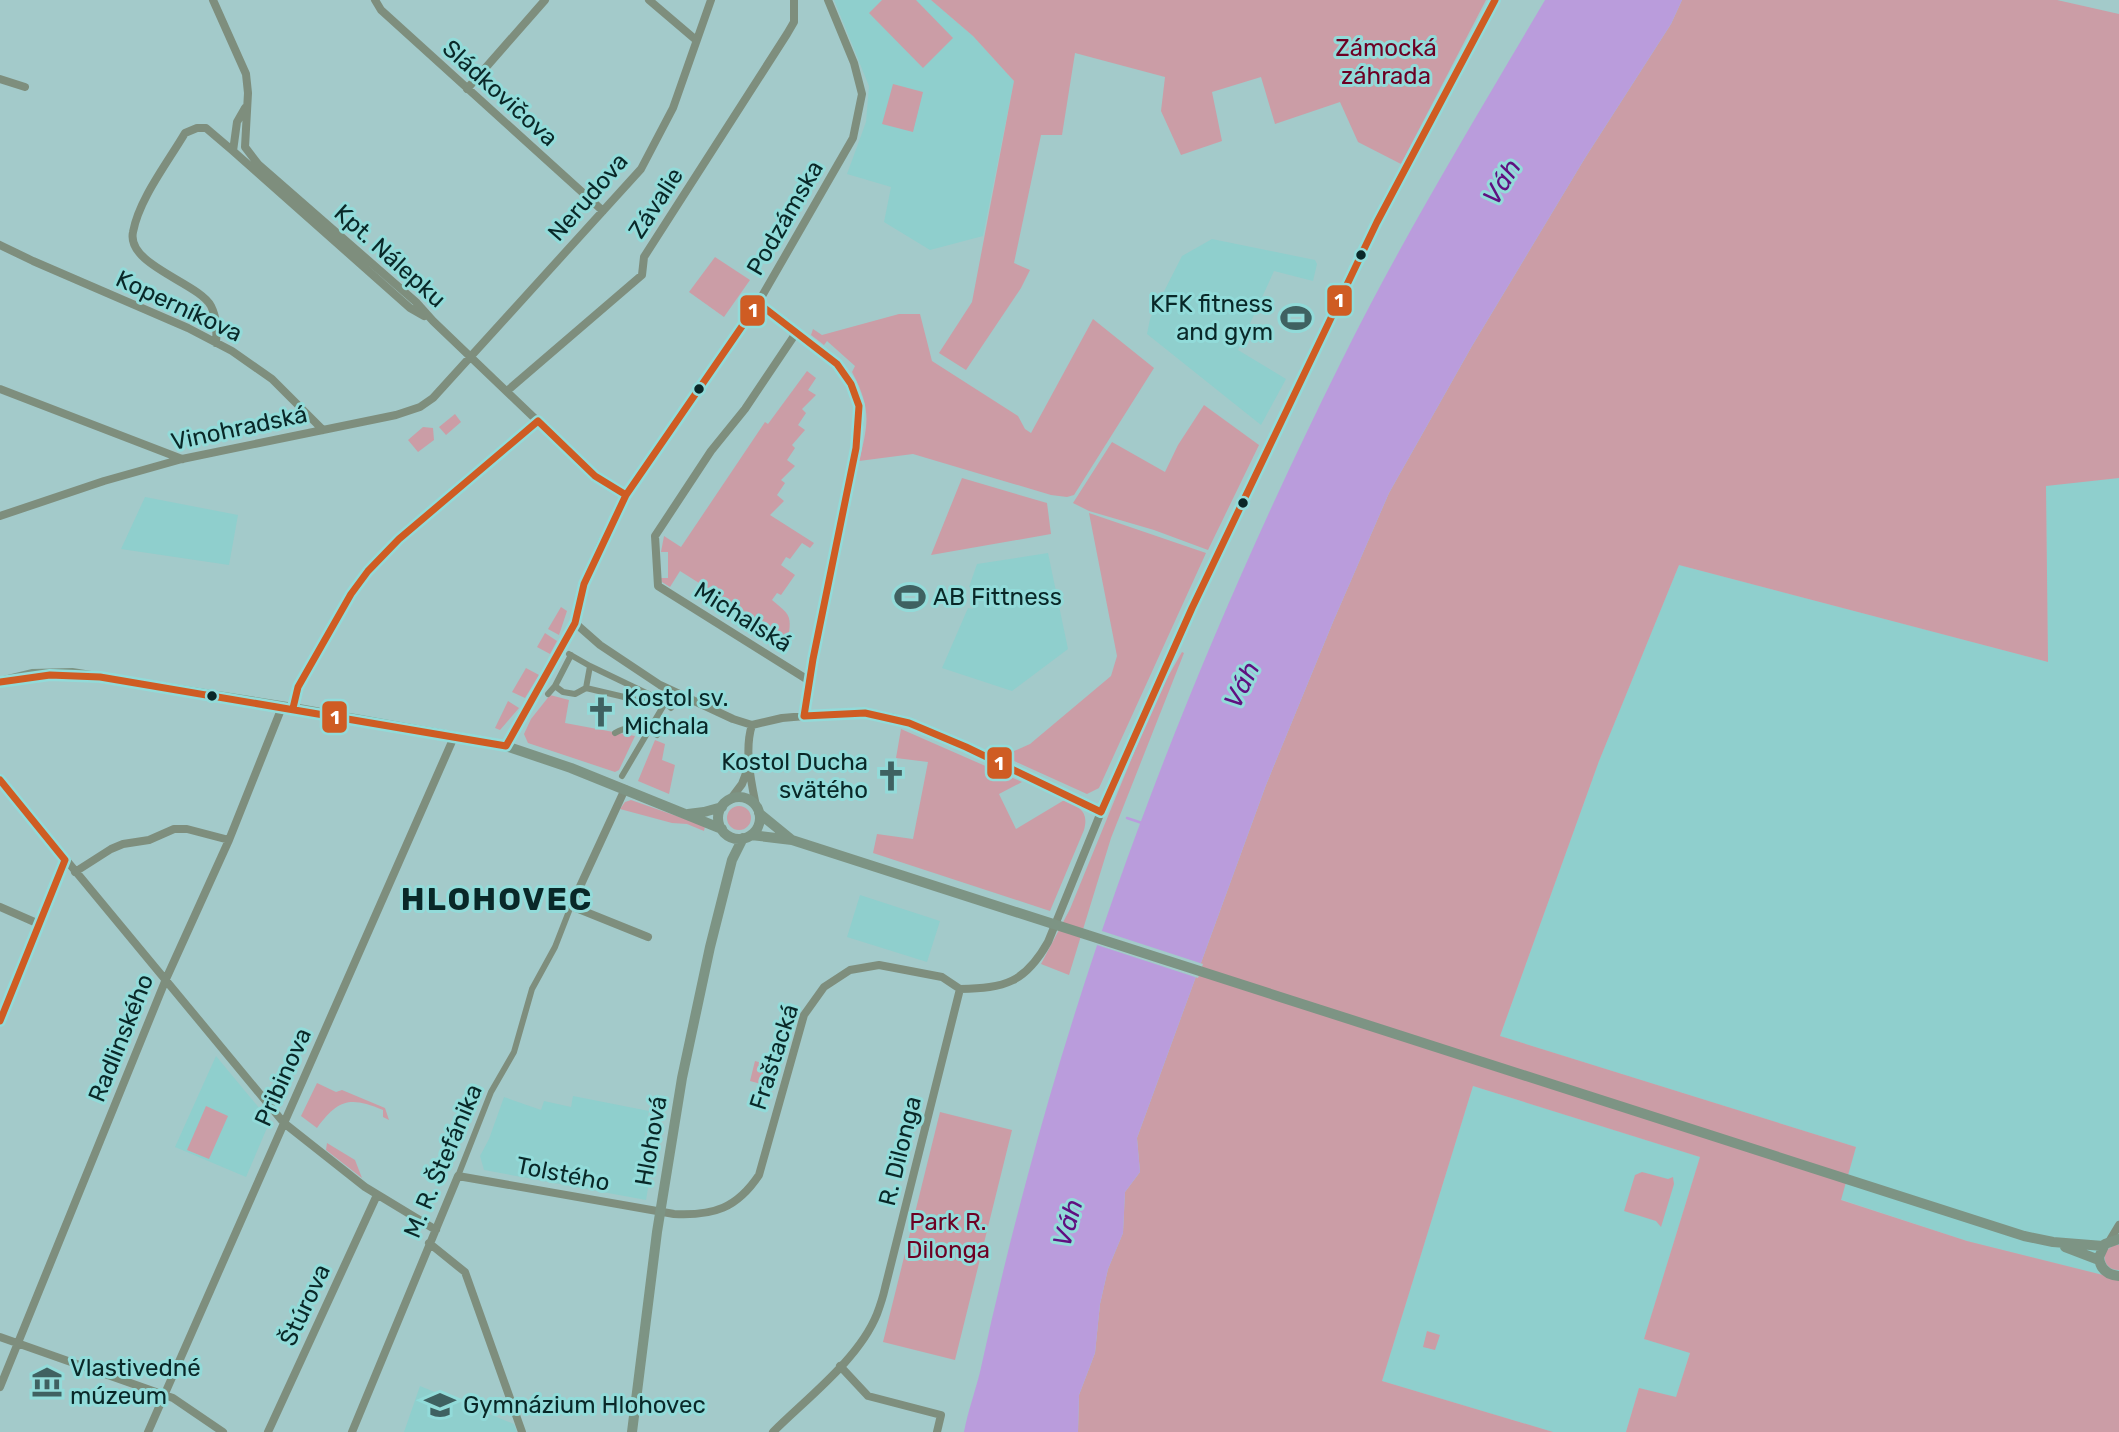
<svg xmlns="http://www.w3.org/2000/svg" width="2119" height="1432" font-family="Rubik,sans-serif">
	<rect width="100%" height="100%" fill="#a3caca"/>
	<path fill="#8fcfcd" d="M834 0H931L973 36 1014 81 983 236 930 250 884 222 891 187 847 174 866 122 869 86Z
		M1212 239 1315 260 1317 264 1313 281 1274 271 1238 350 1286 379 1261 425 1147 334 1150 319 1182 256Z
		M2119 478V1279L1967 1241 1840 1199 1856 1147 1500 1036 1599 761 1679 565 2048 662 2046 485Z
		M145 497 238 515 229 565 121 549Z
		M1048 553 1068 649 1012 691 942 668 968 608 973 609 979 591 969 587 977 564Z
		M860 895 940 921 927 962 847 937Z
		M216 1056 270 1121 246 1177 175 1147Z
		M1473 1086 1700 1157 1644 1339 1690 1352 1676 1398 1639 1388 1626 1432H1553L1382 1381Z
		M573 1096 649 1111 644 1140 656 1142 646 1200 484 1170 480 1156 489 1139 504 1097 541 1110 544 1101 571 1107Z
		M420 1386 514 1424 517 1432H404Z"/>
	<path fill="#cb9da6" d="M882 0H916L953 38 923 68 869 13Z
		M931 0H1486L1401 164 1358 142 1340 102 1275 124 1261 77 1212 92 1222 141 1181 155 1161 111 1165 77 1075 53 1062 135H1041L1014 263 1030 270 1021 288 966 370 939 353 972 302 1014 81 973 36Z
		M1682 0H2057L2119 14V478L2046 486 2048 662 1679 565 1599 761 1500 1036 1856 1147 1841 1200 1967 1241 2119 1279V1432H1626L1639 1388 1676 1397 1690 1353 1644 1339 1700 1157 1473 1086 1382 1381 1553 1432H1078L1079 1395 1095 1353 1100 1304 1108 1269 1123 1233 1125 1192 1140 1172 1137 1138 1266 785 1333 622 1389 493 1472 346 1585 158 1671 24Z
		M893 84 923 92 913 132 882 124Z
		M715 257 750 280 724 317 689 292Z
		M899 314H920L932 361 1018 416 1025 429 1031 433 1093 319 1154 368 1074 495 1067 497 1051 495 913 454 859 461C869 422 871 408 852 372L855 366 827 341 824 345 811 335 813 329 822 335Z
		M807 371 816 378 808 390 816 395 802 409 806 413 798 425 805 430 792 445 795 448 787 460 795 466 781 480 785 483 777 495 784 501 770 515 814 543 810 548 802 543 790 559 786 557 781 565 795 575 781 595 777 593 772 600C790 615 792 615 788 639L680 571 670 587 662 582 661 578H668V552H661L664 536 681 547 765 422 768 424Z
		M1204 405 1259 445 1208 550 1154 530 1089 511 1073 503 1112 442 1165 472 1178 445Z
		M455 414 461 422 446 435 439 427Z
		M423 427 433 428 434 440 418 452 408 440Z
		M962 478 1047 503 1051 534 931 555Z
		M1089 513 1206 553 1099 788 1087 794 1003 756 1030 744 1111 676 1117 656Z
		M561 607 567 611 559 635 548 629Z
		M545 633 557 641 550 654 537 647Z
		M1182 652 1184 653 1111 838 1069 975 1041 964 1070 909 1158 694Z
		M526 668 539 675 525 698 512 692Z
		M550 695 569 700 565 723 635 736 619 770 615 772 528 743 524 734 531 719Z
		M508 701 519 708 500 730 495 728Z
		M901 729 1022 782 999 794 1016 829 1066 799C1080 808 1089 812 1084 830L1050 911 873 853 877 834 913 839 928 762 896 758Z
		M655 740 665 744 662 760 675 765 669 794 638 781Z
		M631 800 705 826 704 831 687 824 672 823 620 809 625 802Z
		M727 818a12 12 0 1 1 24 0a12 12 0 1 1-24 0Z
		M755 1061 766 1064 761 1084 750 1081Z
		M317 1083 336 1092 342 1090 385 1108 389 1120 383 1117V1110C351 1097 339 1098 317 1128L301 1116Z
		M206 1106 228 1116 209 1159 187 1150Z
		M940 1112 1012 1130 955 1360 883 1342Z
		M327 1143 355 1160 362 1178 326 1150Z
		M1642 1172 1668 1179 1673 1177 1674 1184 1661 1227 1656 1221 1624 1211 1635 1175Z
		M2116 1244 2119 1245V1270C2107 1270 2103 1262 2105 1251Z
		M1427 1331 1440 1335 1435 1350 1423 1347Z"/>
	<path fill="#ba9cdc" d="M1545 0H1682L1671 24 1585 158 1472 346 1389 493 1333 622 1266 785 1137 1138 1140 1172 1125 1192 1123 1233 1108 1269 1100 1304 1095 1353 1079 1395 1078 1432H964C968 1411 975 1392 980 1372 994 1308 1009 1245 1026 1182 1101 898 1211 623 1342 360 1403 237 1475 119 1545 0Z"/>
	<path fill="#a3caca" d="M1099 930 1203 964 1198 978 1094 944Z"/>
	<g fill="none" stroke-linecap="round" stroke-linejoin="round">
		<path stroke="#ba9cdc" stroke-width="2.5" d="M1127 818 1142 823"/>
		<path stroke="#7e8e7d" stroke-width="6" d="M569 654 590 666 586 688
			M590 666 665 702 671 708
			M555 686 563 692 575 694 586 688 637 700 665 702
			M548 694 555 686 571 655
			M615 733C627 725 645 728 657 735
			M622 776 668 698
			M458 1176 491 1092 514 1052 532 989 555 947 571 906"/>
		<path stroke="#7e8e7d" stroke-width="8" d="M213 0 246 74 248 93 245 147 258 164 416 302 433 321 595 476 626 495
			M375 0 381 10 603 211
			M649 0 696 40
			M0 79 25 87
			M467 89 545 0
			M245 108 237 122 233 151 410 308 424 316
			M0 245 33 261 188 328 232 351 272 379 323 430
			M758 303 837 364C847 376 857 390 859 406 862 430 852 466 848 490 834 566 813 640 804 716
			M796 333 745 409 711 451 655 536 658 586 808 680
			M216 343C217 330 217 318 211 306 199 283 126 265 133 232 139 199 168 162 185 133L197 128H206L233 151
			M0 389 182 459
			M507 391 642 275 644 257 787 34 794 22V0
			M0 516 104 481 182 459 396 415 420 407 433 398 641 169 673 108 711 0
			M575 623 600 645 660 685 733 719 752 725 782 718 840 713H865L894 718 966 747 1101 812
			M293 708 298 687 351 594 368 571 399 539 465 485 538 421
			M752 725C744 750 751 781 756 806
			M506 746 575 623 584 584 600 546 626 495 758 303 853 138 862 94 854 63 828 0
			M0 780 284 1123 365 1187 436 1230
			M625 789 571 906 648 937
			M730 800 742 784 748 768
			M75 872 111 849 123 844 149 840 174 829H187L229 840
			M0 907 39 924
			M0 1021 65 860
			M2110 1240 2119 1225
			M429 1243 465 1272 522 1432
			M0 1337 173 1398 223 1432
			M840 1366 868 1396 941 1415 937 1432
			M0 1387 166 979 229 840 282 707
			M148 1432 454 737
			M268 1432 377 1195
			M352 1432 458 1176 674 1214C714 1216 737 1208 759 1175L804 1015 824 987 850 970 879 965 942 977 960 989
			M773 1432C807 1398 859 1359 877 1314 880 1306 883 1297 885 1288L960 989C1005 988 1025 983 1048 942L1101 812 1218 554 1380 217 1495 0"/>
		<path stroke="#7d9484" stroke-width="10" d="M0 682 32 674 72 673 293 708 506 746 571 768 722 829
			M718 818a21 21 0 1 1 42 0a21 21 0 1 1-42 0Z
			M759 813 792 840
			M688 814 704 812 722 807
			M751 835 792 840 2024 1236 2053 1242 2103 1246
			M2119 1239 2105 1244 2099 1257C2100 1269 2107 1275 2119 1276
			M2065 1247 2099 1260
			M632 1432 657 1232 682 1078 710 947 732 860 743 838"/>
		<g stroke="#92dbd9" stroke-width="12">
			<path id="bus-1" d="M0 682 50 675 100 677 506 746 575 623 584 584 626 495 758 303 837 364 851 384 859 406 856 448 813 659 804 716 865 713 909 723 966 747 1101 812 1192 608 1377 222 1495 0
				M293 708 298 687 351 594 368 571 399 539 538 421 595 476 626 495
				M0 780 65 860 0 1021"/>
		</g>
		<use href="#bus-1" stroke="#cf5c23" stroke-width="7"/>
	</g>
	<defs>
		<g id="stadium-bare" transform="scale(2.415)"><path d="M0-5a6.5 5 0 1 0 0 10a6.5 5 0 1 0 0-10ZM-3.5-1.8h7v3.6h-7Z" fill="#3f6161" stroke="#92dbd9" stroke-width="2.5" paint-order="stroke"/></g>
		<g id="church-bare" transform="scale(2.415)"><path d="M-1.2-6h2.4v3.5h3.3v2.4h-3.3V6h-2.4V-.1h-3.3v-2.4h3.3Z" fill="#3f6161" stroke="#92dbd9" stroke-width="2.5" paint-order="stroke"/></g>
		<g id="museum-bare" transform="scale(2.415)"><path d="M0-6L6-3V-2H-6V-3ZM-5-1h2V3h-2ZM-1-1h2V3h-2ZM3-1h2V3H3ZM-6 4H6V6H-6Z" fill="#3f6161" stroke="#92dbd9" stroke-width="2.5" paint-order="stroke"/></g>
		<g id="school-bare" transform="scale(2.415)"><path d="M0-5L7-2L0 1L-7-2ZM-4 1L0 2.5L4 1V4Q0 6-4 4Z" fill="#3f6161" stroke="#92dbd9" stroke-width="2.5" paint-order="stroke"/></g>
	</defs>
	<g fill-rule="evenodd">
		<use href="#stadium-bare" x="1296" y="318"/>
		<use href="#stadium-bare" x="910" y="597"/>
		<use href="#church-bare" x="601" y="712"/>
		<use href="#church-bare" x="891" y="776"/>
		<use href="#museum-bare" x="47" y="1382"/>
		<use href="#school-bare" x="440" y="1405"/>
	</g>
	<g fill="#092828" stroke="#92dbd9" stroke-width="2.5">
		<circle cx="1361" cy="255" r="6"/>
		<circle cx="699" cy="389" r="6"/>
		<circle cx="1243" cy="503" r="6"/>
		<circle cx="212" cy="696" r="6"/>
	</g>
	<g text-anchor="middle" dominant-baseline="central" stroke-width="6" stroke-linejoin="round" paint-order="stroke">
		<g font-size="24" fill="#6d0023" stroke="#92dbd9">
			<text x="1386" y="48">Zámocká<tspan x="1386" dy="28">záhrada</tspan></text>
			<text x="948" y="1222">Park R.<tspan x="948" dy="28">Dilonga</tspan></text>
		</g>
		<g font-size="24" fill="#092828" stroke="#92dbd9">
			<text transform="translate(500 93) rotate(42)">Sládkovičova</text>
			<text transform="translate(588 197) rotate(-49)">Nerudova</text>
			<text transform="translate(656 203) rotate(-57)">Závalie</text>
			<text transform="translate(785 218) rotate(-60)">Podzámska</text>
			<text transform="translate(390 256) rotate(42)">Kpt. Nálepku</text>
			<text transform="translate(179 306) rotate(25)">Koperníkova</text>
			<text transform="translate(239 428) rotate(-12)">Vinohradská</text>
			<text transform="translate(743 617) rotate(32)">Michalská</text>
			<text transform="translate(121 1038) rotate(-68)">Radlinského</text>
			<text transform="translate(774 1057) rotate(-72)">Fraštacká</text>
			<text transform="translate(283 1077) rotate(-66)">Pribinova</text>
			<text transform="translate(651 1141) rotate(-80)">Hlohová</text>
			<text transform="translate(900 1151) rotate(-76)">R. Dilonga</text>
			<text transform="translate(443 1161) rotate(-67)">M. R. Štefánika</text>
			<text transform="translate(563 1174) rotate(11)">Tolstého</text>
			<text transform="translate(305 1305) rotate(-65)">Štúrova</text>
		</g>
		<g font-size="24" fill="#092828" stroke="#92dbd9" text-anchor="start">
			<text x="1273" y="304" text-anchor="end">KFK fitness<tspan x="1273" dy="28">and gym</tspan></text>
			<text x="933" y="597">AB Fittness</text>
			<text x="624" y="698">Kostol sv.<tspan x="624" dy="28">Michala</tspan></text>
			<text x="868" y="762" text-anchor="end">Kostol Ducha<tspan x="868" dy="28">svätého</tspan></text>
			<text x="70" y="1368">Vlastivedné<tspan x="70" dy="28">múzeum</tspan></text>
			<text x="463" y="1405">Gymnázium Hlohovec</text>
		</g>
		<g font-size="26" font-style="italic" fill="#601080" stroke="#92dbd9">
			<text transform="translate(1502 182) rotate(-58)">Váh</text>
			<text transform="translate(1242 685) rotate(-64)">Váh</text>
			<text transform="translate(1068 1223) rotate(-74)">Váh</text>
		</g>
		<g font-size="32" font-weight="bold" letter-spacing="2" fill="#092828" stroke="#92dbd9">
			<text x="497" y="899">HLOHOVEC</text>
		</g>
	</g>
	<g stroke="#92dbd9" stroke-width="2.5">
		<rect x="1326" y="284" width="27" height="33" rx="7" fill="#cf5c23"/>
		<rect x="739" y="294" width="27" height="33" rx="7" fill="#cf5c23"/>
		<rect x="321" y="700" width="27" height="34" rx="7" fill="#cf5c23"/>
		<rect x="986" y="746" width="27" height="34" rx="7" fill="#cf5c23"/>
	</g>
	<g font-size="19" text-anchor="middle" font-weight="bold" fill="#fff">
		<text x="1339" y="307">1</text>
		<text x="753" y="317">1</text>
		<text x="335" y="724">1</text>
		<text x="999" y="770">1</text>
	</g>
</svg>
